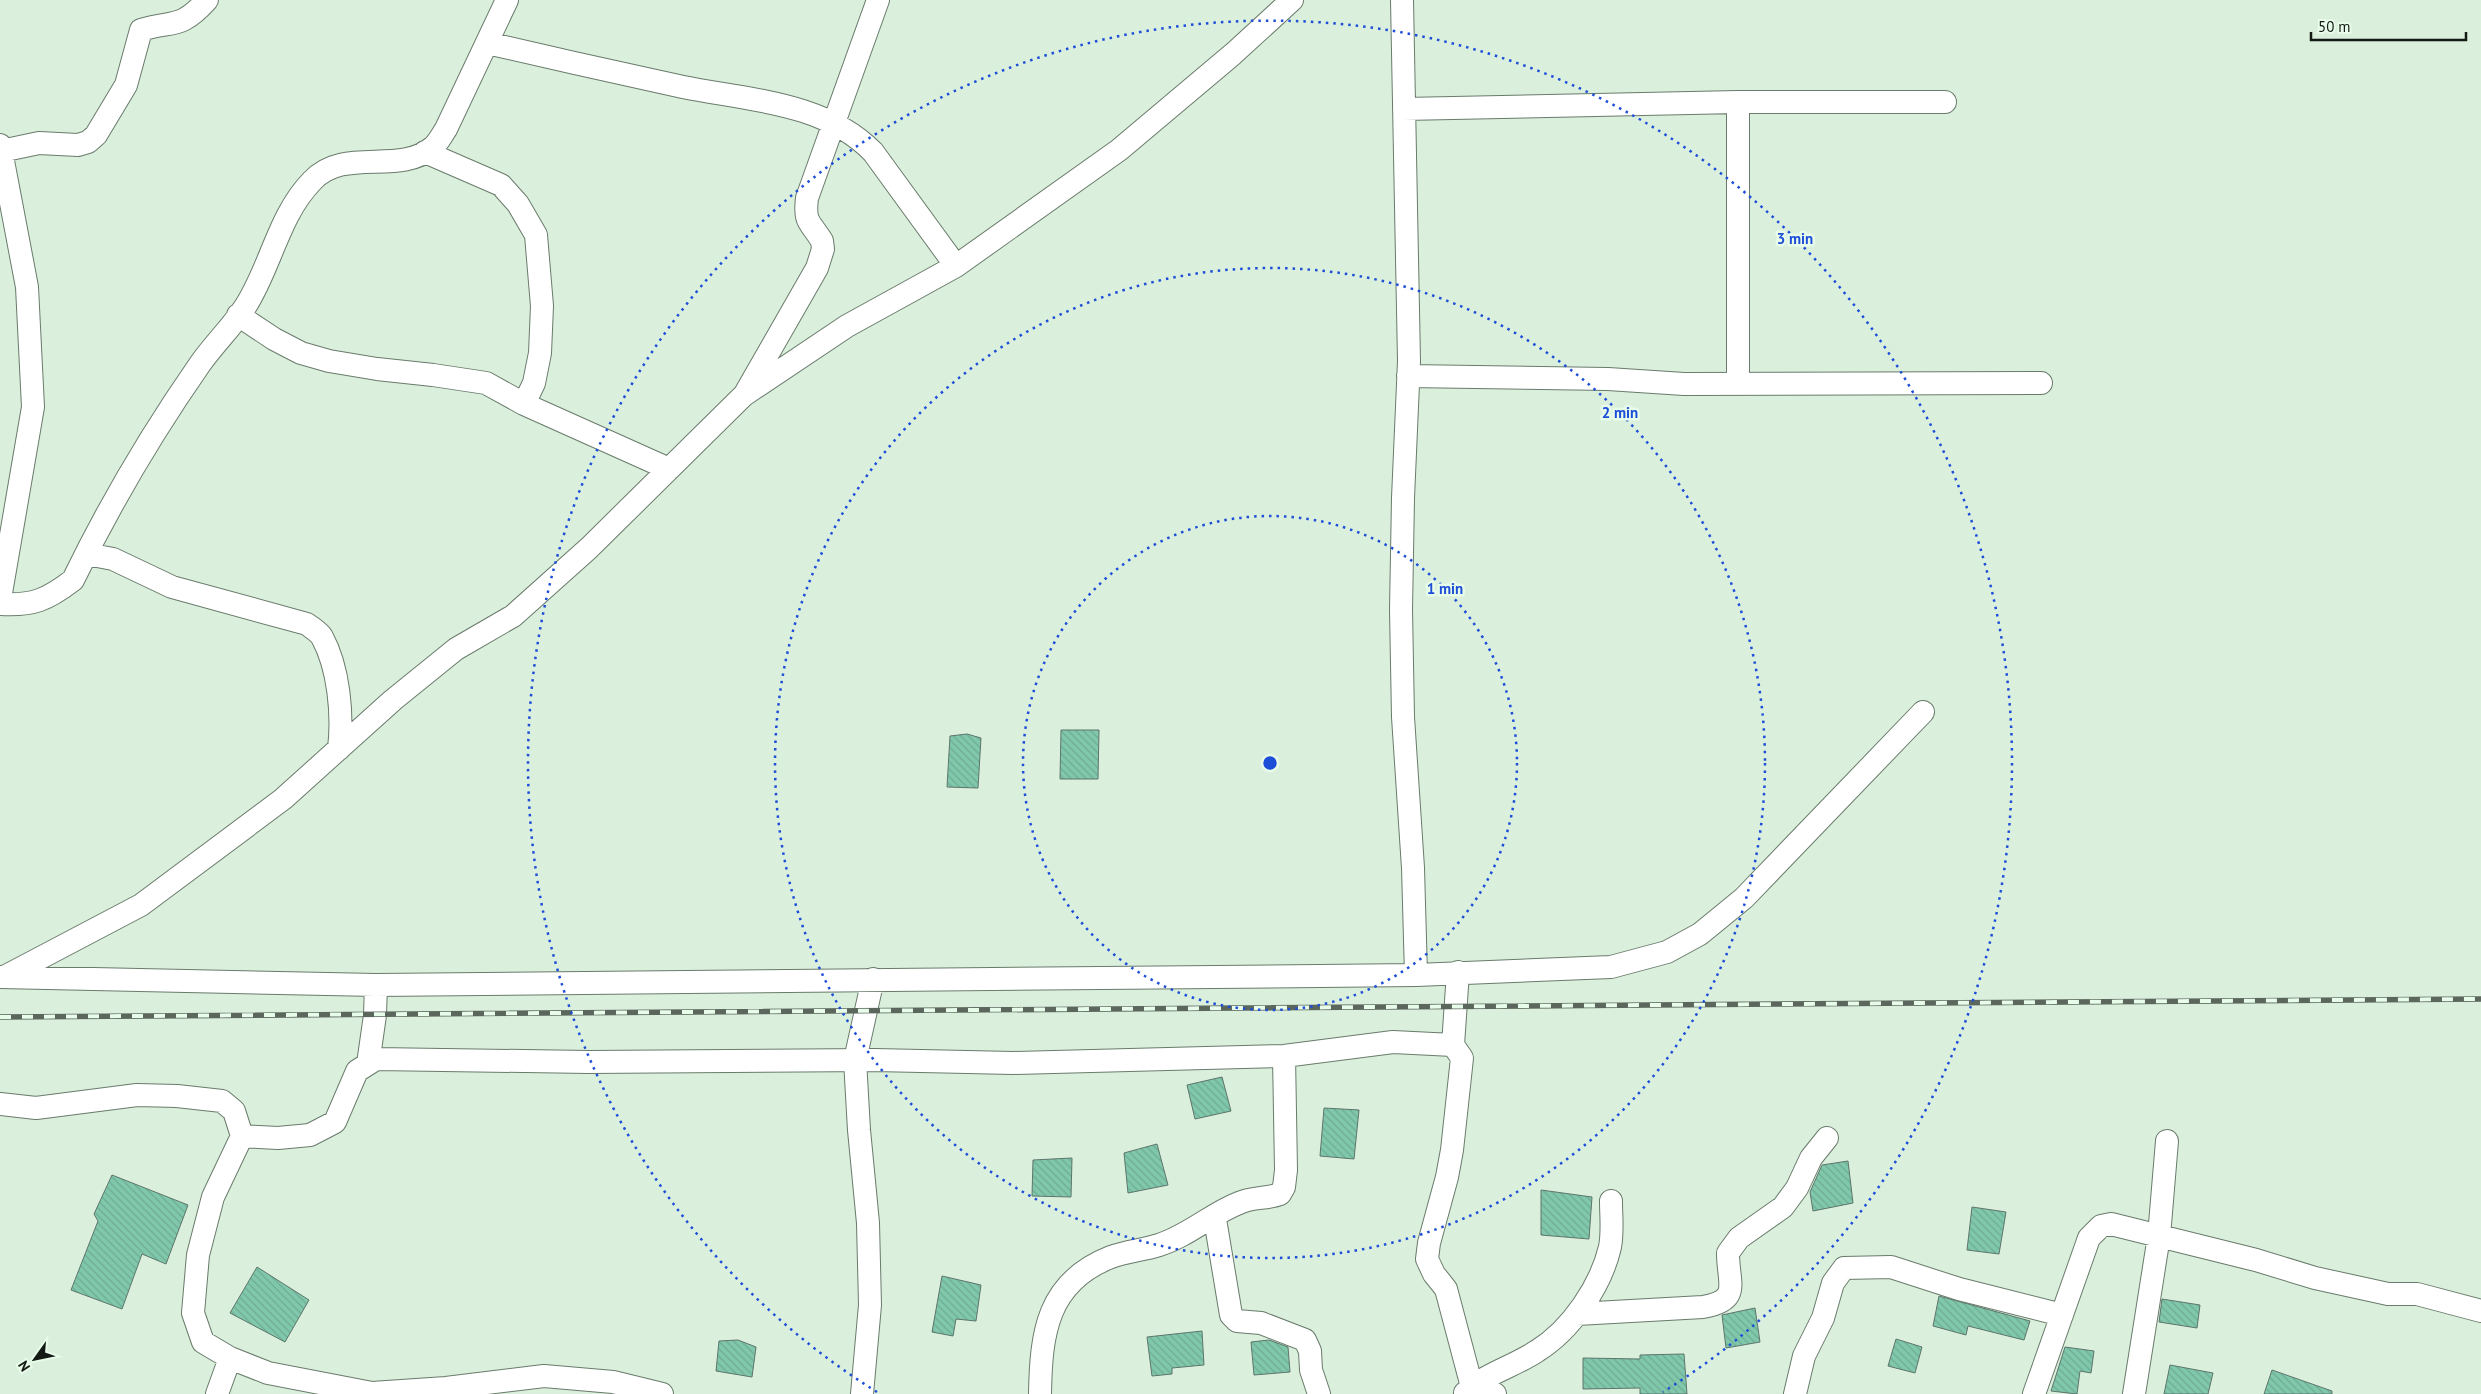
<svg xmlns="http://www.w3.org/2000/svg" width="2481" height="1394" font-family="'PT Sans',sans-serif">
	<defs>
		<pattern id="building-back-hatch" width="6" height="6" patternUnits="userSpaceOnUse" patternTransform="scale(1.25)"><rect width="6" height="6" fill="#80c8ac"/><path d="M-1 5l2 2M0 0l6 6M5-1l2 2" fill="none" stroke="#6eab93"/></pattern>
	</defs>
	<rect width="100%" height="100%" fill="#dbefdd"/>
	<path fill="url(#building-back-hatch)" stroke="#5d756b" d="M1061 730H1099L1098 779H1060Z
		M967 734 981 738 978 788 947 787 950 736Z
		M1222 1077 1231 1111 1195 1119 1187 1085Z
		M1324 1108 1359 1110 1354 1159 1320 1156Z
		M1157 1144 1168 1185 1128 1193 1124 1153Z
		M1072 1158 1071 1197 1032 1196 1033 1160Z
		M1848 1161 1853 1203 1813 1211 1810 1192 1822 1165Z
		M112 1175 188 1205 166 1264 142 1254 122 1309 71 1290 98 1221 94 1214Z
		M1541 1190 1592 1197 1589 1239 1541 1235Z
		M1972 1207 2006 1212 1999 1254 1967 1250Z
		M257 1267 309 1300 285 1342 230 1313Z
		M942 1276 981 1285 976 1321 956 1319 953 1336 932 1332Z
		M1939 1296 2030 1321 2024 1340 1968 1326 1966 1335 1933 1326Z
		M2162 1299 2200 1305 2197 1328 2159 1322Z
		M1755 1308 1760 1342 1726 1348 1722 1315Z
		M1202 1331 1204 1365 1172 1368V1374L1152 1376 1147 1337Z
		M1896 1339 1922 1347 1915 1373 1888 1366Z
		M738 1340 756 1347 752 1377 716 1371 719 1341Z
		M1269 1340 1288 1347 1290 1372 1254 1375 1251 1342Z
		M2065 1347 2094 1351 2091 1373 2080 1371 2077 1394 2051 1391Z
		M1684 1354 1687 1394H1640V1388L1583 1389V1358L1640 1359V1355Z
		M2170 1365 2213 1373 2208 1394H2164Z
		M2272 1370 2332 1391V1394H2264Z"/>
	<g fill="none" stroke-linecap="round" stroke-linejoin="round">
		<g stroke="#697b6b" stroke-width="24">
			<path id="street" d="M1402 0 1409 361 1403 498 1401 610 1403 717 1413 868 1416 975
				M487 43C552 58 618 73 683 87 748 100 824 102 873 152L956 266
				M1404 109 1738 102H1945
				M0 145 27 287 33 407 0 599
				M1 151 39 143 78 145 88 142 96 135 126 85 141 30C173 20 180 30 207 0
				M425 152 501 185 518 204 536 235 542 306 540 353 534 383 524 404
				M238 315 274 339 301 353 329 361 377 369 433 375 486 383 524 404 669 469
				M1408 376 1608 379 1684 384 2041 383
				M1738 384V102
				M746 392 817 268 823 249 822 241C810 221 804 224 807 198L878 0
				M87 554 113 559 172 587 307 624C312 628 319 632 322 637 339 668 343 715 339 749
				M0 604C33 606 47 600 73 580 108 508 154 430 200 364 214 344 232 327 245 307 271 267 278 216 312 181 344 146 399 176 433 147 438 143 442 135 446 129L507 0
				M6 976 141 905 283 799 393 700 456 649 513 616 589 548 744 395 847 326 956 266 1119 150 1233 54 1292 0
				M0 977 376 985 1416 975 1611 967 1667 952 1700 934 1744 898 1923 712
				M1453 1045 1458 972
				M368 1064 375 1015 376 985
				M0 1104 36 1108 137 1095 177 1096 222 1101 234 1111 242 1136 278 1138 310 1135 335 1122 357 1071 376 1059 589 1062 875 1060 1013 1063 1284 1056 1393 1042 1453 1045 1462 1058 1452 1150 1447 1177 1429 1243 1427 1259 1434 1274 1446 1289 1472 1387 1495 1394
				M242 1136 213 1197 198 1255 193 1313 203 1342 230 1358 268 1373 372 1393 446 1388 544 1376 613 1382 662 1394
				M1212 1217 1216 1225 1231 1315 1237 1321 1261 1323 1305 1340 1310 1351 1311 1370 1319 1394
				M1577 1314 1703 1307C1742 1300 1728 1284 1728 1253L1739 1238 1783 1207 1797 1188 1811 1158 1827 1138
				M1465 1393C1486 1373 1513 1367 1537 1351 1571 1330 1601 1286 1610 1247 1613 1232 1611 1216 1611 1201
				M217 1394 230 1358
				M862 1394 870 1305 868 1223 859 1130 855 1060 873 979
				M1040 1394C1041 1333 1047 1282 1111 1257 1127 1251 1144 1250 1159 1245 1188 1236 1211 1214 1239 1203 1252 1197 1267 1199 1280 1194L1284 1187 1286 1170 1284 1056
				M1795 1394 1804 1356 1823 1318 1833 1283 1844 1268 1891 1267 1959 1289 2062 1315
				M2034 1394 2089 1238 2101 1226 2111 1224 2256 1260 2315 1278 2388 1294H2417L2481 1311
				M2134 1394 2159 1236 2167 1141"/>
		</g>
		<use href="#street" stroke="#fff" stroke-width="22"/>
		<g stroke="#5b665c" stroke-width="5.5">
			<path id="rail" d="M0 1017 2481 999"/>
		</g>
		<use href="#rail" stroke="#e8fcea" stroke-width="4" stroke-dasharray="11" stroke-linecap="butt"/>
	</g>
	<g fill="none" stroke="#1d4ed8" stroke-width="2.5" stroke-dasharray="2.5 5">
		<circle cx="1270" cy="763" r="247"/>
		<circle cx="1270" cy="763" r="495"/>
		<path d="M877 1392A742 742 0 1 1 1663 1392"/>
	</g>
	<circle cx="1270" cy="763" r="8" fill="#1d4ed8" stroke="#e8fcea" stroke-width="2.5"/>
	<g font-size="15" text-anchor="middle" font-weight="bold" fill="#1d4ed8" stroke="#e8fcea" stroke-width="5" stroke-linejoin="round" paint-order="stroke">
		<text x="1795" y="244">3 min</text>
		<text x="1620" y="418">2 min</text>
		<text x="1445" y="594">1 min</text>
	</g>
	<g transform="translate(35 1359) rotate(237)" stroke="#e8fcea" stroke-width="4" paint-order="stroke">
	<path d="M0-4L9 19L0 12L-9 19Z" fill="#131a14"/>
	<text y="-8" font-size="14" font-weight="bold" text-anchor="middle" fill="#131a14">N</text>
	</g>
	<path d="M2311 32v8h155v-8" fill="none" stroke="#131a14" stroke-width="2.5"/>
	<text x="2318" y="32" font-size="15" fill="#131a14" stroke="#e8fcea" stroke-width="4" paint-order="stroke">50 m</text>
</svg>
